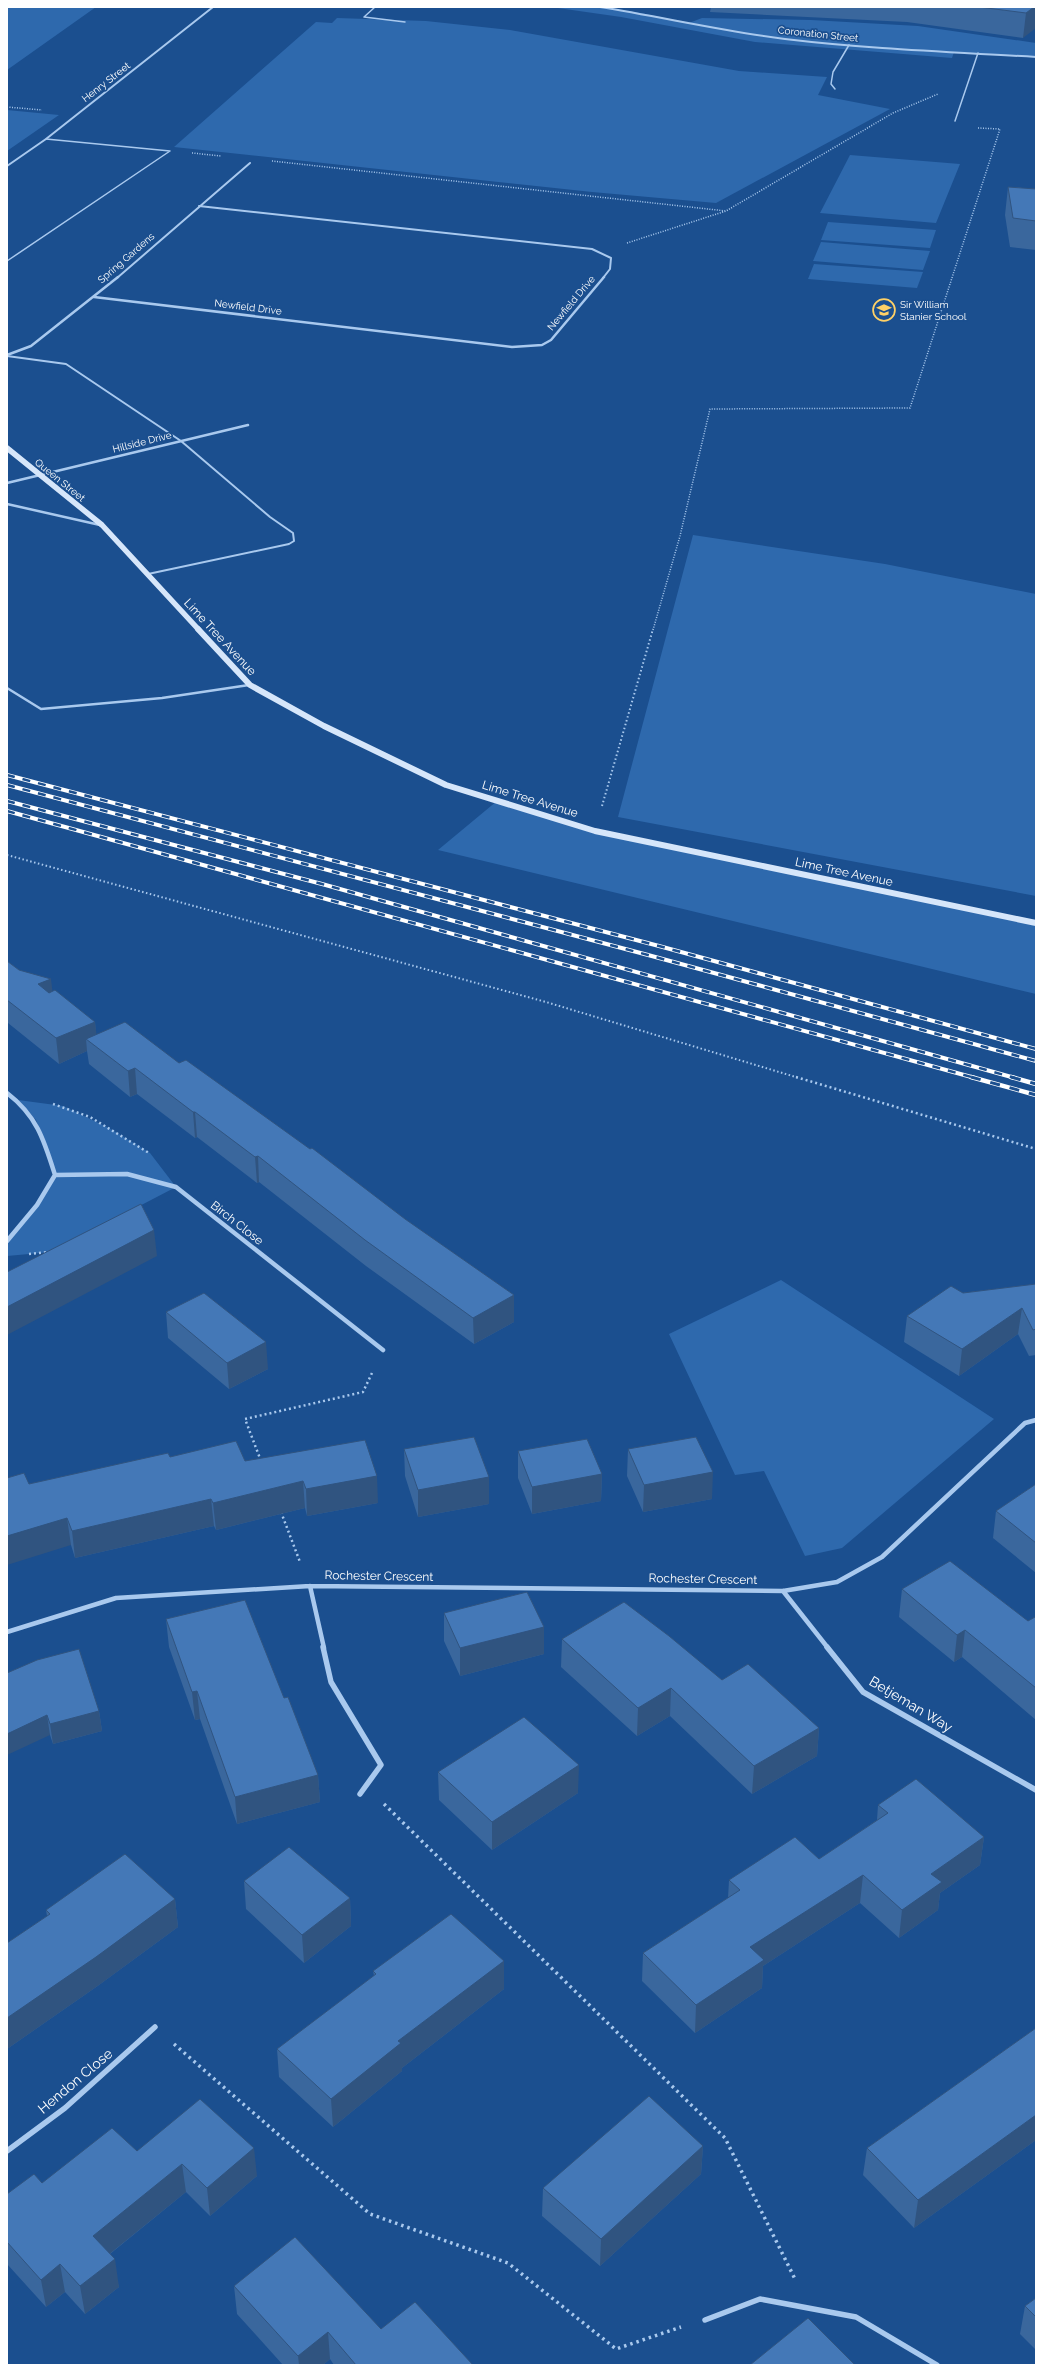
<svg xmlns="http://www.w3.org/2000/svg" width="1043" height="2372" font-family="Raleway,sans-serif">
	<rect width="100%" height="100%" fill="#1b4f8f"/>
	<path fill="#2e69ad" d="M7 7H96L7 70Z
		M551 7H600L641 13 689 23 702 18 811 20 918 26 1036 43V57L954 52 952 58 755 42 621 17Z
		M337 18 426 21 510 30 739 71 827 77 818 95 890 109 716 203 592 192 174 147 316 22 332 23Z
		M7 110 59 115 7 151Z
		M850 155 960 164 936 223 820 213Z
		M828 222 936 230 930 248 821 240Z
		M821 242 930 251 923 270 813 261Z
		M814 264 923 272 917 288 808 279Z
		M693 535 885 564 1036 594V896L618 817Z
		M497 801 595 831 1036 923V994L438 850Z
		M18 1100 63 1106 109 1128 150 1153 176 1187 51 1252 7 1256V1241L37 1205 55 1175 36 1120Z
		M781 1280 994 1419 842 1548 805 1556 764 1471 735 1475 669 1334Z"/>
	<g fill="none" stroke-linecap="round" stroke-linejoin="round">
		<path stroke="#a9c9ee" stroke-width="1.5" stroke-dasharray="1 1.5" stroke-linecap="butt" d="M7 107 42 110
			M192 153 221 156
			M272 161 726 211
			M627 243 726 211 893 113 938 94
			M653 630 680 536 710 409 910 408 1000 129 978 128"/>
		<path stroke="#a9c9ee" stroke-width="2" stroke-dasharray="1.5 2.5" stroke-linecap="butt" d="M602 806 653 629
			M7 855 546 1002 799 1078"/>
		<path stroke="#a9c9ee" stroke-width="2.5" stroke-dasharray="2 3" stroke-linecap="butt" d="M796 1077 1036 1149
			M53 1104 90 1117 149 1153
			M29 1254 48 1252
			M261 1461 245 1419 363 1392 372 1373
			M281 1512 300 1562"/>
		<path stroke="#a9c9ee" stroke-width="3.5" stroke-dasharray="2.5 4" stroke-linecap="butt" d="M384 1804 725 2138 795 2279
			M174 2044 370 2214 508 2263 616 2349 681 2327"/>
		<path stroke="#a9c9ee" stroke-width="1.5" d="M375 7 364 17 405 22
			M835 89 831 84 833 72 849 45
			M955 121 978 53
			M46 139 170 151
			M7 261 170 151"/>
		<path stroke="#a9c9ee" stroke-width="2" d="M7 356 66 364 181 441 270 517 293 533 294 541 289 544 148 574"/>
		<path stroke="#a9c9ee" stroke-width="2.5" d="M7 688 41 709 162 698 249 685"/>
		<path stroke="#a9c9ee" stroke-width="2" d="M600 7C662 17 723 31 785 39 868 49 952 52 1036 57
			M7 166 46 139 213 7
			M199 206 592 249 611 258 610 269 603 278
			M117 278 250 163"/>
		<path stroke="#a9c9ee" stroke-width="2.5" d="M94 297 512 347 542 345 551 340 604 277
			M7 355 31 346 118 277
			M7 483 248 425
			M7 504 100 525"/>
		<path stroke="#a9c9ee" stroke-width="4.5" d="M7 1093C37 1116 44 1140 55 1175L37 1205 7 1241
			M55 1175 127 1174 176 1187 383 1350
			M310 1586 324 1648
			M783 1591 828 1648
			M7 1632 116 1598 310 1586 783 1591 837 1582 882 1557 1025 1423 1036 1420"/>
		<path stroke="#a9c9ee" stroke-width="5.5" d="M323 1647 331 1682 381 1765 360 1794
			M827 1647 863 1692 1036 1790
			M7 2151 65 2108 155 2027
			M705 2320 760 2299 856 2317 937 2365"/>
		<path stroke="#d6e6fa" stroke-width="5.5" d="M7 448 102 525 199 630"/>
		<path stroke="#d6e6fa" stroke-width="6" d="M198 629 250 685 324 726 446 785 595 831 1036 923"/>
		<g stroke="#fff" stroke-width="4">
			<path id="rail-far1" d="M7 775 659 946 1036 1049
				M7 785 648 955 1036 1061
				M7 801 322 884 1015 1078
				M7 811 975 1078"/>
		</g>
		<g stroke="#fff" stroke-width="4.5">
			<path id="rail" d="M971 1077 1036 1095
				M1011 1077 1036 1084"/>
		</g>
		<use href="#rail-far1" stroke="#1b4f8f" stroke-width="2.5" stroke-dasharray="8" stroke-linecap="butt"/>
		<use href="#rail" stroke="#1b4f8f" stroke-width="3" stroke-dasharray="10" stroke-linecap="butt"/>
	</g>
	<path fill="#3a679d" d="M711 7H1036L1023 38 907 22 710 12Z
		M1008 187 1036 189V250L1010 247 1005 215Z
		M7 961 19 970 52 991 95 1022 96 1035 179 1063 514 1295V1322L474 1344 366 1266 259 1182 257 1183 197 1137 195 1138 137 1094 130 1097 89 1064 87 1051 59 1064 8 1023 7 1024Z
		M1036 1284V1355L1029 1356 1018 1334 959 1376 904 1342 907 1316 963 1293Z
		M166 1312 268 1369 229 1389 168 1338Z
		M404 1449 489 1504 418 1517 405 1476Z
		M628 1449 712 1499 643 1512 627 1476Z
		M518 1451 602 1474 601 1501 532 1514 518 1478Z
		M170 1457 245 1461 378 1503 307 1516 305 1508 216 1530 214 1526 75 1558 71 1545 29 1484Z
		M1036 1484V1573L993 1538 996 1511Z
		M902 1589 1028 1621 1036 1619V1720L962 1657 954 1662 899 1617Z
		M444 1613 544 1654 460 1676 444 1641Z
		M166 1619 284 1698 318 1775 320 1802 237 1824 200 1719 195 1720 169 1647Z
		M562 1639 722 1680 819 1728 817 1756 752 1794 670 1716 637 1736 561 1667Z
		M7 1673 99 1711 102 1731 53 1744 50 1735Z
		M438 1772 578 1793 492 1850 439 1800Z
		M878 1805 984 1837 980 1865 940 1893 938 1910 899 1938 860 1903 763 1966 762 1988 695 2033 642 1981 643 1953 728 1898 729 1880 819 1859 877 1820Z
		M244 1881 350 1898 351 1926 304 1963 246 1909Z
		M175 1899 178 1927 99 1985 7 2049V1943L47 1916 46 1910Z
		M373 1971 504 1989 402 2068V2071L333 2127 279 2077 277 2049 374 1976Z
		M1036 2028V2140L914 2228 863 2175 867 2148Z
		M703 2146 701 2174 600 2266 542 2216 543 2188Z
		M137 2151 257 2176 210 2216 186 2192 110 2254 119 2287 85 2314 65 2292 46 2307 7 2264V2194L42 2183Z
		M234 2286 381 2329 473 2365H334L330 2359 323 2365H283L237 2314Z
		M1036 2298V2350L1020 2334 1025 2306Z"/>
	<path fill="#305480" d="M1034 7H1036V28L1023 38 1026 13Z
		M51 979 54 1004 38 984Z
		M7 1013 8 1023 7 1024Z
		M95 1022 98 1047 86 1039 87 1051 59 1064 56 1038Z
		M135 1068 137 1094 130 1097 128 1071Z
		M193 1112H195L197 1137 195 1138Z
		M258 1156 259 1182 257 1183 255 1157Z
		M154 1230 157 1256 7 1335V1307Z
		M514 1295V1322L474 1344 473 1318Z
		M1022 1308 1018 1334 959 1376 962 1349Z
		M266 1342 268 1369 229 1389 227 1363Z
		M713 1472 712 1499 643 1512 644 1485Z
		M602 1474 601 1501 532 1514V1487Z
		M377 1476 378 1503 307 1516 306 1489Z
		M489 1477V1504L418 1517V1490Z
		M303 1481 305 1508 216 1530 213 1503Z
		M211 1499 214 1526 75 1558 72 1531Z
		M67 1518 71 1545 7 1565V1536Z
		M544 1627V1654L460 1676V1648Z
		M965 1630 962 1657 954 1662 957 1635Z
		M671 1688 670 1716 637 1736 638 1708Z
		M197 1691 200 1719 195 1720 192 1692Z
		M99 1711 102 1731 53 1744 50 1724Z
		M47 1715 50 1735 7 1755V1734Z
		M819 1728 817 1756 752 1794 754 1766Z
		M579 1765 578 1793 492 1850V1822Z
		M318 1775 320 1802 237 1824 235 1797Z
		M984 1837 980 1865 940 1893 938 1910 899 1938 902 1910 931 1874Z
		M863 1875 860 1903 763 1966 762 1988 695 2033 696 2005 750 1947Z
		M350 1898 351 1926 304 1963 302 1935Z
		M175 1899 178 1927 99 1985 7 2049V2018Z
		M504 1961V1989L402 2068V2071L333 2127 331 2099 398 2041Z
		M1036 2115V2140L914 2228 918 2200Z
		M703 2146 701 2174 600 2266 601 2239Z
		M254 2148 257 2176 210 2216 207 2188Z
		M182 2164 186 2192 97 2264 93 2236Z
		M115 2259 119 2287 85 2314 80 2286Z
		M60 2264 65 2292 46 2307 41 2280Z
		M328 2332 330 2359 323 2365H299L298 2356Z"/>
	<path fill="#4478b7" stroke="#305480" d="M979 7H1034L1026 13Z
		M1008 187 1036 189V221L1013 218Z
		M7 961 19 970 51 979 38 984 49 993 55 990 95 1022 56 1038 7 1000Z
		M125 1022 179 1063 186 1060 310 1149 312 1148 405 1219 514 1295 473 1318 365 1240 258 1156 255 1157 195 1112H193L135 1068 128 1071 86 1039Z
		M141 1204 154 1230 7 1307V1272Z
		M1036 1284V1329L1033 1330 1022 1308 962 1349 907 1316 951 1286 963 1293Z
		M204 1293 266 1342 227 1363 166 1312Z
		M474 1437 489 1477 418 1490 404 1449Z
		M696 1437 713 1472 644 1485 628 1449Z
		M587 1439 602 1474 532 1487 518 1451Z
		M365 1440 377 1476 306 1489 303 1481 213 1503 211 1499 72 1531 67 1518 7 1536V1478L24 1473 29 1484 168 1453 170 1457 236 1441 245 1461Z
		M1036 1484V1543L996 1511Z
		M950 1561 1028 1621 1035 1617 1036 1619V1688L965 1630 957 1635 902 1589Z
		M527 1592 544 1627 460 1648 444 1613Z
		M245 1600 284 1698 288 1697 318 1775 235 1797 197 1691 192 1692 166 1619Z
		M624 1602 669 1636 722 1680 748 1664 819 1728 754 1766 671 1688 638 1708 562 1639Z
		M79 1649 99 1711 50 1724 47 1715 7 1734V1673L37 1660Z
		M524 1717 579 1765 492 1822 438 1772Z
		M916 1779 984 1837 931 1874 942 1882 902 1910 863 1875 750 1947 764 1960 696 2005 643 1953 740 1890 729 1880 795 1837 819 1859 888 1813 878 1805Z
		M289 1847 350 1898 302 1935 244 1881Z
		M125 1854 175 1899 96 1957 7 2018V1943L50 1914 46 1910Z
		M451 1914 504 1961 398 2041 401 2043 331 2099 277 2049 376 1974 373 1971Z
		M1036 2028V2115L918 2200 867 2148Z
		M649 2096 703 2146 601 2239 543 2188Z
		M200 2099 254 2148 207 2188 182 2164 93 2236 115 2259 80 2286 60 2264 41 2280 7 2242V2194L34 2174 42 2183 112 2128 137 2151Z
		M295 2237 381 2329 415 2302 473 2365H356L328 2332 298 2356 234 2286Z
		M1036 2298V2317L1025 2306Z
		M808 2318 855 2365H750Z"/>
	<defs>
		<g id="school-ring" transform="scale(1.15)"><circle r="9.5" fill="#1b4f8f" stroke="#ffd166" stroke-width="1.5"/><path d="M0-5L7-2L0 1L-7-2ZM-4 1L0 2.5L4 1V4Q0 6-4 4Z" fill="#ffd166"/></g>
	</defs>
	<g fill-rule="evenodd">
		<use href="#school-ring" x="884" y="310"/>
	</g>
	<g text-anchor="middle" dominant-baseline="central" stroke-width="3.5" stroke-linejoin="round" paint-order="stroke">
		<g font-size="10" fill="#fff" stroke="#1b4f8f">
			<text transform="translate(818 34) rotate(6)">Coronation Street</text>
			<text transform="translate(106 82) rotate(-38)">Henry Street</text>
			<text transform="translate(126 258) rotate(-41)">Spring Gardens</text>
			<text transform="translate(571 303) rotate(-50)">Newfield Drive</text>
			<text transform="translate(248 307) rotate(7)">Newfield Drive</text>
			<text transform="translate(142 442) rotate(-14)">Hillside Drive</text>
			<text transform="translate(60 480) rotate(39)">Queen Street</text>
		</g>
		<g font-size="10" fill="#fff" stroke="#1b4f8f" text-anchor="start">
			<text x="900" y="304">Sir William<tspan x="900" dy="12">Stanier School</tspan></text>
		</g>
		<g font-size="12" fill="#fff" stroke="#1b4f8f">
			<text transform="translate(220 637) rotate(47)">Lime Tree Avenue</text>
			<text transform="translate(530 799) rotate(17)">Lime Tree Avenue</text>
			<text transform="translate(844 872) rotate(12)">Lime Tree Avenue</text>
			<text transform="translate(237 1223) rotate(38)">Birch Close</text>
			<text transform="translate(379 1576) rotate(1)">Rochester Crescent</text>
			<text transform="translate(703 1579) rotate(1)">Rochester Crescent</text>
		</g>
		<g font-size="14" fill="#fff" stroke="#1b4f8f">
			<text transform="translate(911 1704) rotate(31)">Betjeman Way</text>
			<text transform="translate(75 2081) rotate(-40)">Hendon Close</text>
		</g>
	</g>
	<rect width="1043" height="2372" fill="none" stroke="#ffffff" stroke-width="16"/>
</svg>
